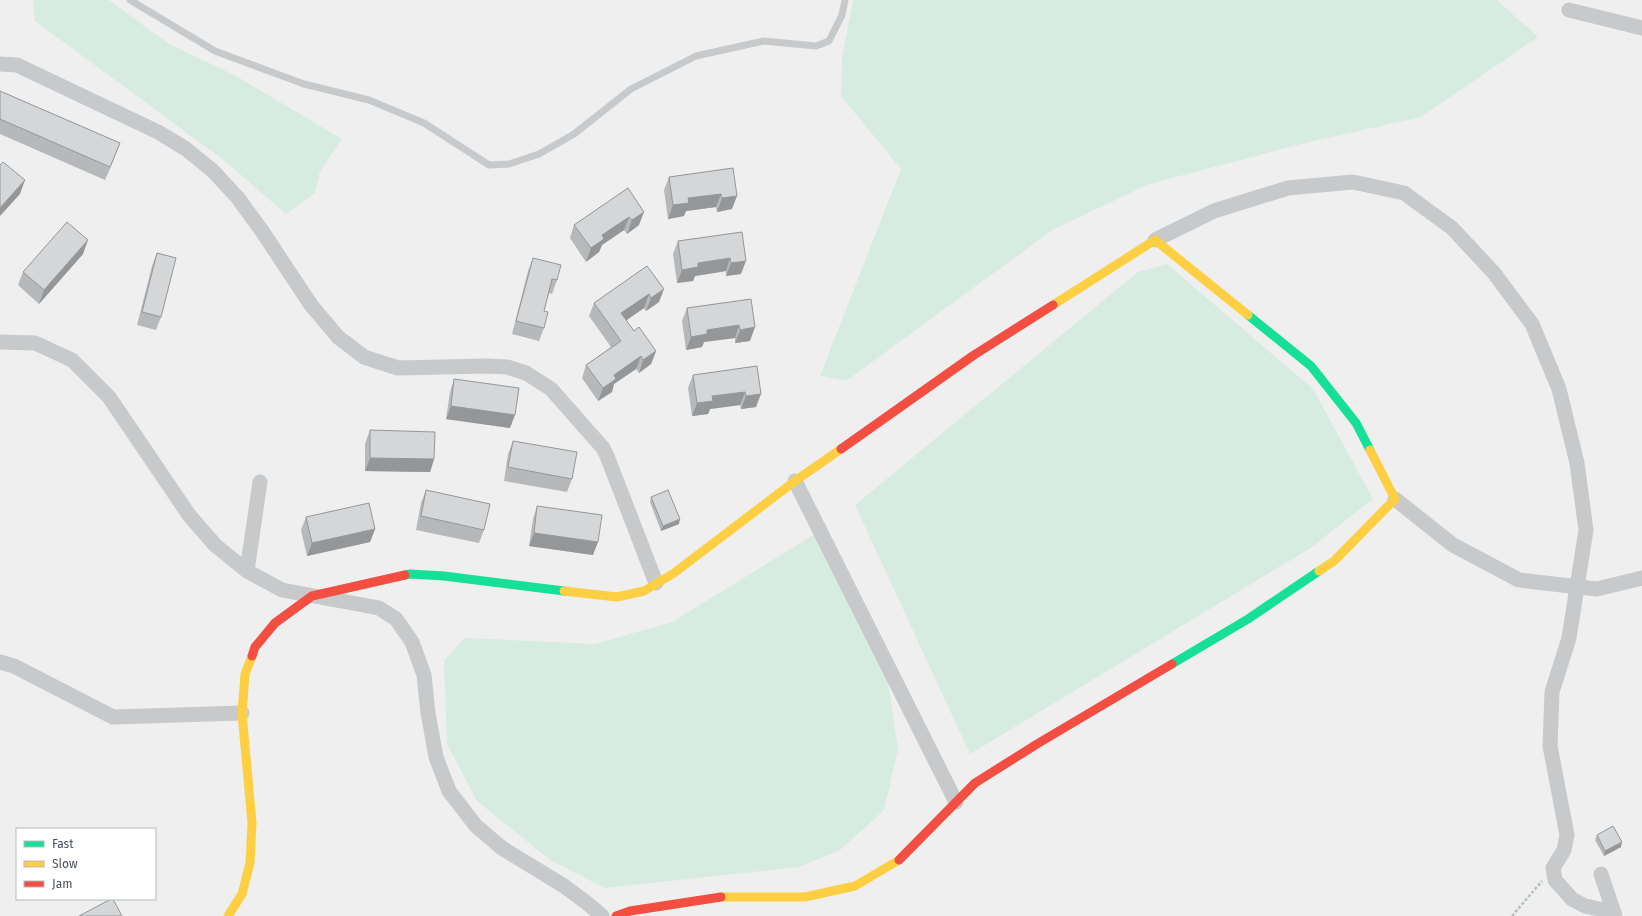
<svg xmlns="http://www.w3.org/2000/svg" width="1642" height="916" font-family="'Fira Sans',sans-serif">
	<rect width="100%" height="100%" fill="#efefef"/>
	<path fill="#d6ece0" d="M33 0H109L169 44 236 76 342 139 320 171 315 193 286 214 225 161 35 21Z
		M853 0H1497L1538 37 1421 117 1305 143 1149 184 1054 229 846 381 820 376 901 169 841 96 842 58Z
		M1167 264 1313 389 1373 499 1309 549 970 754 855 505 1138 272Z
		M815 534 887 676 898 749 884 810 840 850 799 867 605 888 550 860 477 801 447 744 444 660 465 638 595 644 672 622Z"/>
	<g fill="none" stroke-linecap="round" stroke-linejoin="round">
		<path stroke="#b6c0be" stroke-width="2.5" stroke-dasharray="3 2" stroke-linecap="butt" d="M1512 916 1542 881"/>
		<path stroke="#c7c9ca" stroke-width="7" d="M130 0 215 51 304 84 369 100 424 123 489 165 509 164 539 154 574 134 631 89 696 56 764 41 816 46 829 41 842 15 845 0"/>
		<path stroke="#c7c9ca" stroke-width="15" d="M1569 10 1642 28
			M0 64 17 65 158 132 186 149 213 171 238 198 262 231 311 305 338 337 364 357 398 368 487 366 507 367 526 373 551 389 603 448 607 456 656 583
			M1155 240 1214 211 1288 188 1353 182 1404 193 1452 228 1494 273 1532 324 1559 389 1577 463 1586 530 1569 638 1552 692 1550 746 1567 835 1564 850 1553 868 1555 880 1572 899 1585 906 1614 912
			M0 342 35 343 72 360 109 397 189 515 215 545 247 571 282 590 379 608 396 619 412 642 424 675 428 713 436 757 449 791 476 826 502 848 564 886 587 903 602 916
			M795 481 956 802
			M1395 499 1453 545 1519 580 1597 589 1642 578
			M247 571 260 482
			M0 662 14 666 113 717 242 713
			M1601 874 1615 916"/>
		<path stroke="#16e098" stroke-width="9" d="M1248 315 1311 366 1356 423 1370 450
			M405 575 410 574 444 576 564 591
			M1172 664 1248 619 1319 571"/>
		<path stroke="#ffcf43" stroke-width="9" d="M1053 305 1155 240 1248 315
			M1319 571 1334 561 1395 499 1370 450
			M564 591 617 597 644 591 674 573 795 481 841 449
			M721 897H805L855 886 899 860
			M228 916 242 894 250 863 252 823 242 713 245 674 252 656"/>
		<path stroke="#f24e42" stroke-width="9" d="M841 449 974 355 1053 305
			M252 656 255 647 275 623 312 596 405 575
			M899 860 975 783 1037 744 1172 664
			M616 916 630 911 721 897"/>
	</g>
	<path fill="#b7b8ba" d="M0 91 120 143 105 180 0 134Z
		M733 168 732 209 717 212 716 207 686 211 684 216 668 219 664 190 669 177Z
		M628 188 639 225 627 234 624 230 602 245 599 252 586 262 570 238 574 225Z
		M742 232 741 274 726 276V271L695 276 693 281 677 283 673 254 678 241Z
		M157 253 161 317 156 330 137 325 152 266Z
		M83 254 39 304 18 285 23 272Z
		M533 258 557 280 552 294 549 293 544 311V328L539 341 512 334 528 271Z
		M647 266 659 302 646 311 644 308 626 320 634 331 656 351 651 364 639 373 636 369 614 384 612 392 598 401 582 378 586 365 611 347 589 316 594 303Z
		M751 299 750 341 735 343V338L704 342 702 347 686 350 682 321 687 308Z
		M757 366 756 407 741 409 740 405 710 409 708 414 692 416 688 388 693 375Z
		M454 379 510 428 446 419 450 392Z
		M370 430 434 459 430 472 365 471V444Z
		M513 441 572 479 567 492 504 481 508 454Z
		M426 490 484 530 479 543 416 530 421 503Z
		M651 497 679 524 661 531 650 502Z
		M537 506 593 555 529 546 533 519Z
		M306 517 375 529 370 542 307 556 301 530Z
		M1597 835 1621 847 1604 856 1595 840Z"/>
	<path fill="#959697" d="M120 143 115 156 105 180 110 167Z
		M25 180 20 194 0 216V208Z
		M721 194 716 207 686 211 684 216 668 219 673 205 688 198Z
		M737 196 732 209 717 212 722 198Z
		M644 212 639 225 627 234 632 220Z
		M629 217 624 230 602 245 599 252 586 262 591 248 602 235Z
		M88 240 83 254 39 304 44 290Z
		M730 258 726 271 695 276 693 281 677 283 682 270 698 263Z
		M746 261 741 274 726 276 731 263Z
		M664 289 659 302 646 311 651 298Z
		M649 294 644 308 617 327 621 313Z
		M739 325 735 338 704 342 702 347 686 350 691 337 707 330Z
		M755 327 750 341 735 343 740 330Z
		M656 351 651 364 639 373 643 360Z
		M641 356 636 369 614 384 612 392 598 401 603 388 614 375Z
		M745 392 740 405 710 409 708 414 692 416 697 403 712 396Z
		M761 394 756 407 741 409 746 396Z
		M451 406 515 415 510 428 446 419Z
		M370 458 434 459 430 472 365 471Z
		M680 519 679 524 661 531 663 526Z
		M375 529 370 542 307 556 312 543Z
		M534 533 598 542 593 555 529 546Z
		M1622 842 1621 847 1604 856 1605 851Z"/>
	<path fill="#d5d6d8" stroke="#959697" d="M0 91 120 143 110 167 0 119Z
		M3 162 25 180 0 208V165Z
		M733 168 737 196 722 198 721 194 688 198 689 203 673 205 669 177Z
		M628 188 644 212 632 220 629 217 602 235 604 239 591 248 574 225Z
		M67 222 88 240 44 290 23 272Z
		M742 232 746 261 731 263 730 258 698 263V267L682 270 678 241Z
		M157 253 176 258 161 317 142 312Z
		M533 258 561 265 557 280 552 279 544 311 548 312 544 328 516 321Z
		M647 266 664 289 651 298 649 294 621 313 634 331 639 327 656 351 643 360 641 356 614 375 616 379 603 388 586 365 621 341 594 303Z
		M751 299 755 327 740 330 739 325 707 330V334L691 337 687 308Z
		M757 366 761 394 746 396 745 392 712 396 713 401 697 403 693 375Z
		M454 379 519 388 515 415 451 406Z
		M370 430 435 432 434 459 370 458Z
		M513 441 577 452 572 479 508 467Z
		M426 490 490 504 484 530 421 516Z
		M668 490 680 519 663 526 651 497Z
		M369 503 375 529 312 543 306 517Z
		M537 506 602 515 598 542 534 533Z
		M1613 826 1622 842 1605 851 1597 835Z
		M111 899H113L122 916H79Z"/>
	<rect x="16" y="828" width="140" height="72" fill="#ffffff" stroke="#b6b9bd"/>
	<rect x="24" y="841" width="20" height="6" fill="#16e098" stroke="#b6b9bd"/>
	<text x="52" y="848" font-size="12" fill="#485059">Fast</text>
	<rect x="24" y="861" width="20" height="6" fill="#ffcf43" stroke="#b6b9bd"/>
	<text x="52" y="868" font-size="12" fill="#485059">Slow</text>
	<rect x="24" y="881" width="20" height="6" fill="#f24e42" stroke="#b6b9bd"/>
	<text x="52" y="888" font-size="12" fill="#485059">Jam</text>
</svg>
